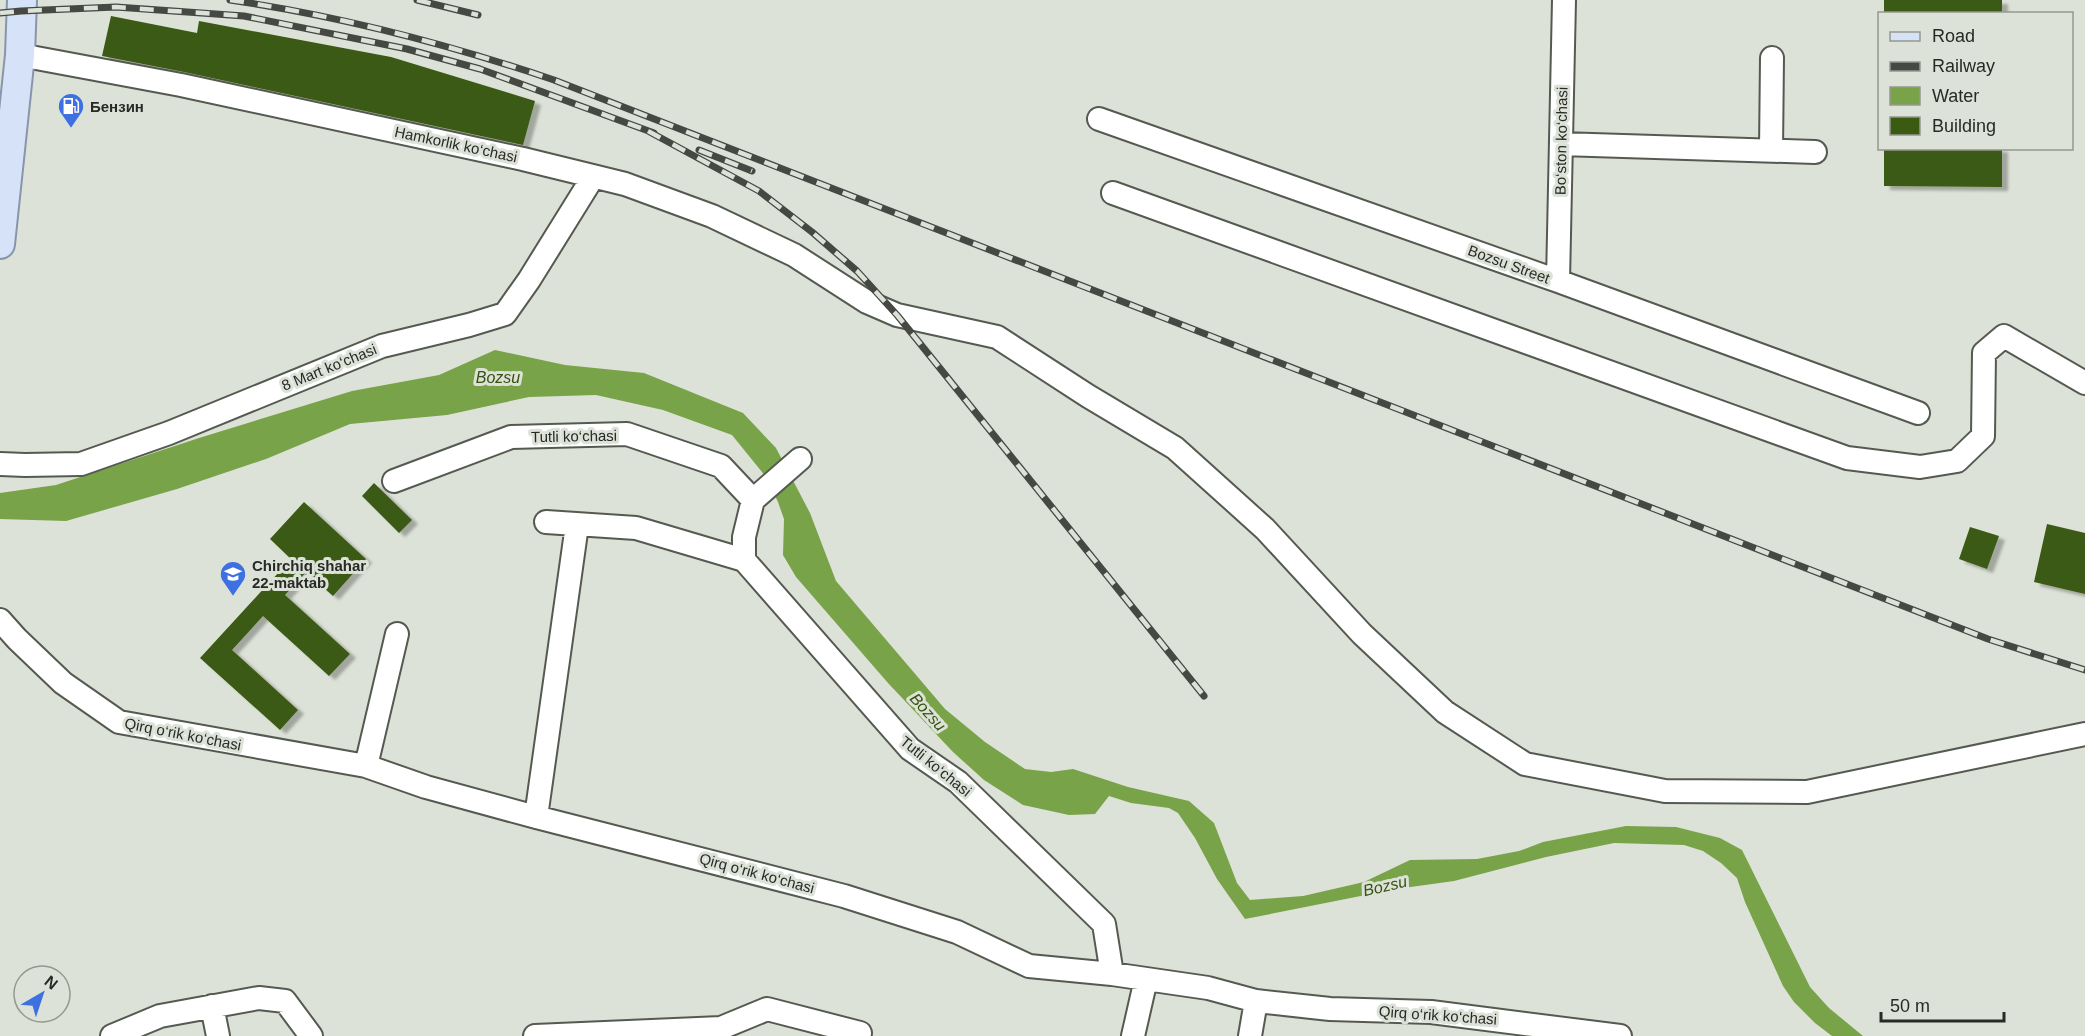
<svg xmlns="http://www.w3.org/2000/svg" width="2085" height="1036" font-family="Helvetica,sans-serif">
	<defs>
		<filter id="shadow"><feDropShadow dx="6" dy="4" stdDeviation="1.5" flood-color="#0004"/></filter>
	</defs>
	<rect width="100%" height="100%" fill="#dce2d7"/>
	<path fill="#78a348" d="M495 350 565 365 644 373 743 413 776 448 810 513 836 581 945 709 985 742 1025 769 1051 772 1073 769 1128 787 1189 801 1214 823 1237 883 1250 900 1303 896 1364 882 1410 860 1477 859 1519 851 1543 842 1626 826 1676 827 1720 838 1742 850 1810 987 1829 1008 1863 1036H1832L1815 1023 1794 1002 1783 986 1745 902 1737 878 1721 863 1703 851 1684 845 1614 843 1546 857 1454 881 1396 889 1245 919 1217 879 1195 838 1178 813 1169 808 1131 803 1109 796 1095 814 1069 815 1023 805 984 780 953 752 888 683 796 577 783 555 784 519 778 502 766 477 732 435 663 410 596 395 529 397 447 415 350 424 266 459 177 489 66 521 0 519V493L56 485 199 438 352 391 439 375Z"/>
	<path fill="#3b5a12" filter="url(#shadow)" d="M1884 0H2002V14H1884Z
		M111 16 197 33 199 21 391 57 535 101 523 145 184 72 102 56Z
		M1884 148H2002V187L1884 186Z
		M374 483 412 520 399 533 362 496Z
		M304 502 366 559 333 596 306 572 285 595 350 654 329 676 263 616 232 650 298 710 280 730 200 658 291 559 270 539Z
		M2047 524 2085 533V594L2034 582Z
		M1970 527 1999 536 1987 569 1959 559Z"/>
	<g fill="none" stroke-linecap="round" stroke-linejoin="round">
		<g stroke="#555a51" stroke-width="26">
			<path id="minor" d="M20 55 181 85 523 159 625 184 712 216 794 255 867 302 897 315 997 337 1088 396 1175 448 1265 529 1362 634 1445 712 1525 764 1665 791 1807 792 2085 734
				M1099 119 1558 281 1918 413
				M1561 144 1815 152
				M1771 150 1772 58
				M1113 193 1847 458 1920 467 1957 461 1983 436 1984 353 2004 336 2085 383
				M1558 281 1564 0
				M0 464 25 465 81 464 169 433 382 346 469 325 505 314 529 280 593 177
				M394 481 511 437 627 434 721 466 753 500 744 537V560L910 749 958 782 1104 924 1112 974
				M753 500 800 459
				M546 522 636 528 744 560
				M0 620 17 639 63 683 119 722 366 766 426 787 536 817 844 896 957 932 1029 966 1112 974 1208 988 1256 1001 1330 1009 1431 1012 1620 1036
				M366 766 397 634
				M536 817 577 525
				M212 1006 218 1036
				M112 1036 160 1016 259 998 285 1001 311 1036
				M535 1036 721 1028 767 1009 860 1033 859 1036
				M1133 1036 1146 979
				M1250 1036 1256 1001"/>
		</g>
		<g stroke="#8895ac" stroke-width="32">
			<path id="major" d="M0 244 20 55 22 0"/>
		</g>
		<use href="#minor" stroke="#fff" stroke-width="22"/>
		<use href="#major" stroke="#d6e2f8" stroke-width="28"/>
		<g stroke="#454843" stroke-width="7">
			<path id="rail" d="M230 0C340 16 448 44 554 80L1988 639 2085 670
				M417 0 478 15
				M0 13 21 11 116 7 244 16 407 49 480 69 654 133
				M648 131 759 191 812 232 857 271 897 315 1204 696
				M699 150 752 171"/>
		</g>
		<use href="#rail" stroke="#dce2d7" stroke-width="4.5" stroke-dasharray="14" stroke-linecap="butt"/>
	</g>
	<defs>
		<g id="fuel-pin" transform="scale(1.35)"><path d="M0 17L-7.5 6A9.5 9.5 0 1 1 7.5 6Z" fill="#3d70e0" stroke="#dce2d7"/><path d="M-5.5-6h7V0h2V4h1.3V-2.5L3-4.5l.8-.8L6-3V5H2.5V1h-1V6h-7ZM-4.2-4.7v3.2H.2V-4.7Z" fill="#fff"/></g>
		<g id="school-pin" transform="scale(1.35)"><path d="M0 17L-7.5 6A9.5 9.5 0 1 1 7.5 6Z" fill="#3d70e0" stroke="#dce2d7"/><path d="M0-5L7-2L0 1L-7-2ZM-4 1L0 2.5L4 1V4Q0 6-4 4Z" fill="#fff"/></g>
	</defs>
	<g fill-rule="evenodd">
		<use href="#fuel-pin" x="71" y="106"/>
		<use href="#school-pin" x="233" y="574"/>
	</g>
	<g text-anchor="middle" dominant-baseline="central" stroke-width="6" stroke-linejoin="round" paint-order="stroke">
		<g font-size="15" font-weight="bold" fill="#282a26" stroke="#dce2d7" text-anchor="start">
			<text x="90" y="106">Бензин</text>
			<text x="252" y="565">Chirchiq shahar<tspan x="252" dy="17">22-maktab</tspan></text>
		</g>
		<g font-size="15" fill="#282a26" stroke="#dce2d7">
			<text transform="translate(1561 141) rotate(-89)">Bo‘ston ko‘chasi</text>
			<text transform="translate(456 144) rotate(12)">Hamkorlik ko‘chasi</text>
			<text transform="translate(1509 264) rotate(20)">Bozsu Street</text>
			<text transform="translate(329 367) rotate(-22)">8 Mart ko‘chasi</text>
			<text transform="translate(574 436) rotate(-1)">Tutli ko‘chasi</text>
			<text transform="translate(183 734) rotate(11)">Qirq o‘rik ko‘chasi</text>
			<text transform="translate(936 766) rotate(39)">Tutli ko‘chasi</text>
			<text transform="translate(757 873) rotate(15)">Qirq o‘rik ko‘chasi</text>
			<text transform="translate(1438 1015) rotate(4)">Qirq o‘rik ko‘chasi</text>
		</g>
		<g font-size="16" font-style="italic" fill="#365111" stroke="#dce2d7">
			<text x="498" y="377">Bozsu</text>
			<text transform="translate(928 712) rotate(48)">Bozsu</text>
			<text transform="translate(1385 886) rotate(-13)">Bozsu</text>
		</g>
	</g>
	<rect x="1878" y="12" width="195" height="138" fill="#dce2d7" stroke="#949890" stroke-width="1.5"/>
	<rect x="1890" y="32" width="30" height="9" fill="#d6e2f8" stroke="#949890" stroke-width="1.5"/>
	<text x="1932" y="42" font-size="18" fill="#282a26">Road</text>
	<rect x="1890" y="62" width="30" height="9" fill="#454843" stroke="#949890" stroke-width="1.5"/>
	<text x="1932" y="72" font-size="18" fill="#282a26">Railway</text>
	<rect x="1890" y="87" width="30" height="18" fill="#78a348" stroke="#949890" stroke-width="1.5"/>
	<text x="1932" y="102" font-size="18" fill="#282a26">Water</text>
	<rect x="1890" y="117" width="30" height="18" fill="#3b5a12" stroke="#949890" stroke-width="1.5"/>
	<text x="1932" y="132" font-size="18" fill="#282a26">Building</text>
	<g transform="translate(42 994) rotate(39)"><circle r="28" fill="#dce2d7" stroke="#949890" stroke-width="1.5"/>
	<path d="M0-4.5L10 22L0 15L-10 22Z" fill="#3d70e0"/>
	<text y="-9" font-size="16" font-weight="bold" text-anchor="middle" fill="#282a26">N</text>
	</g>
	<path d="M1881 1012v9h123v-9" fill="none" stroke="#282a26" stroke-width="3"/>
	<text x="1890" y="1012" font-size="18" fill="#282a26" stroke="#dce2d7" stroke-width="4.5" paint-order="stroke">50 m</text>
</svg>
